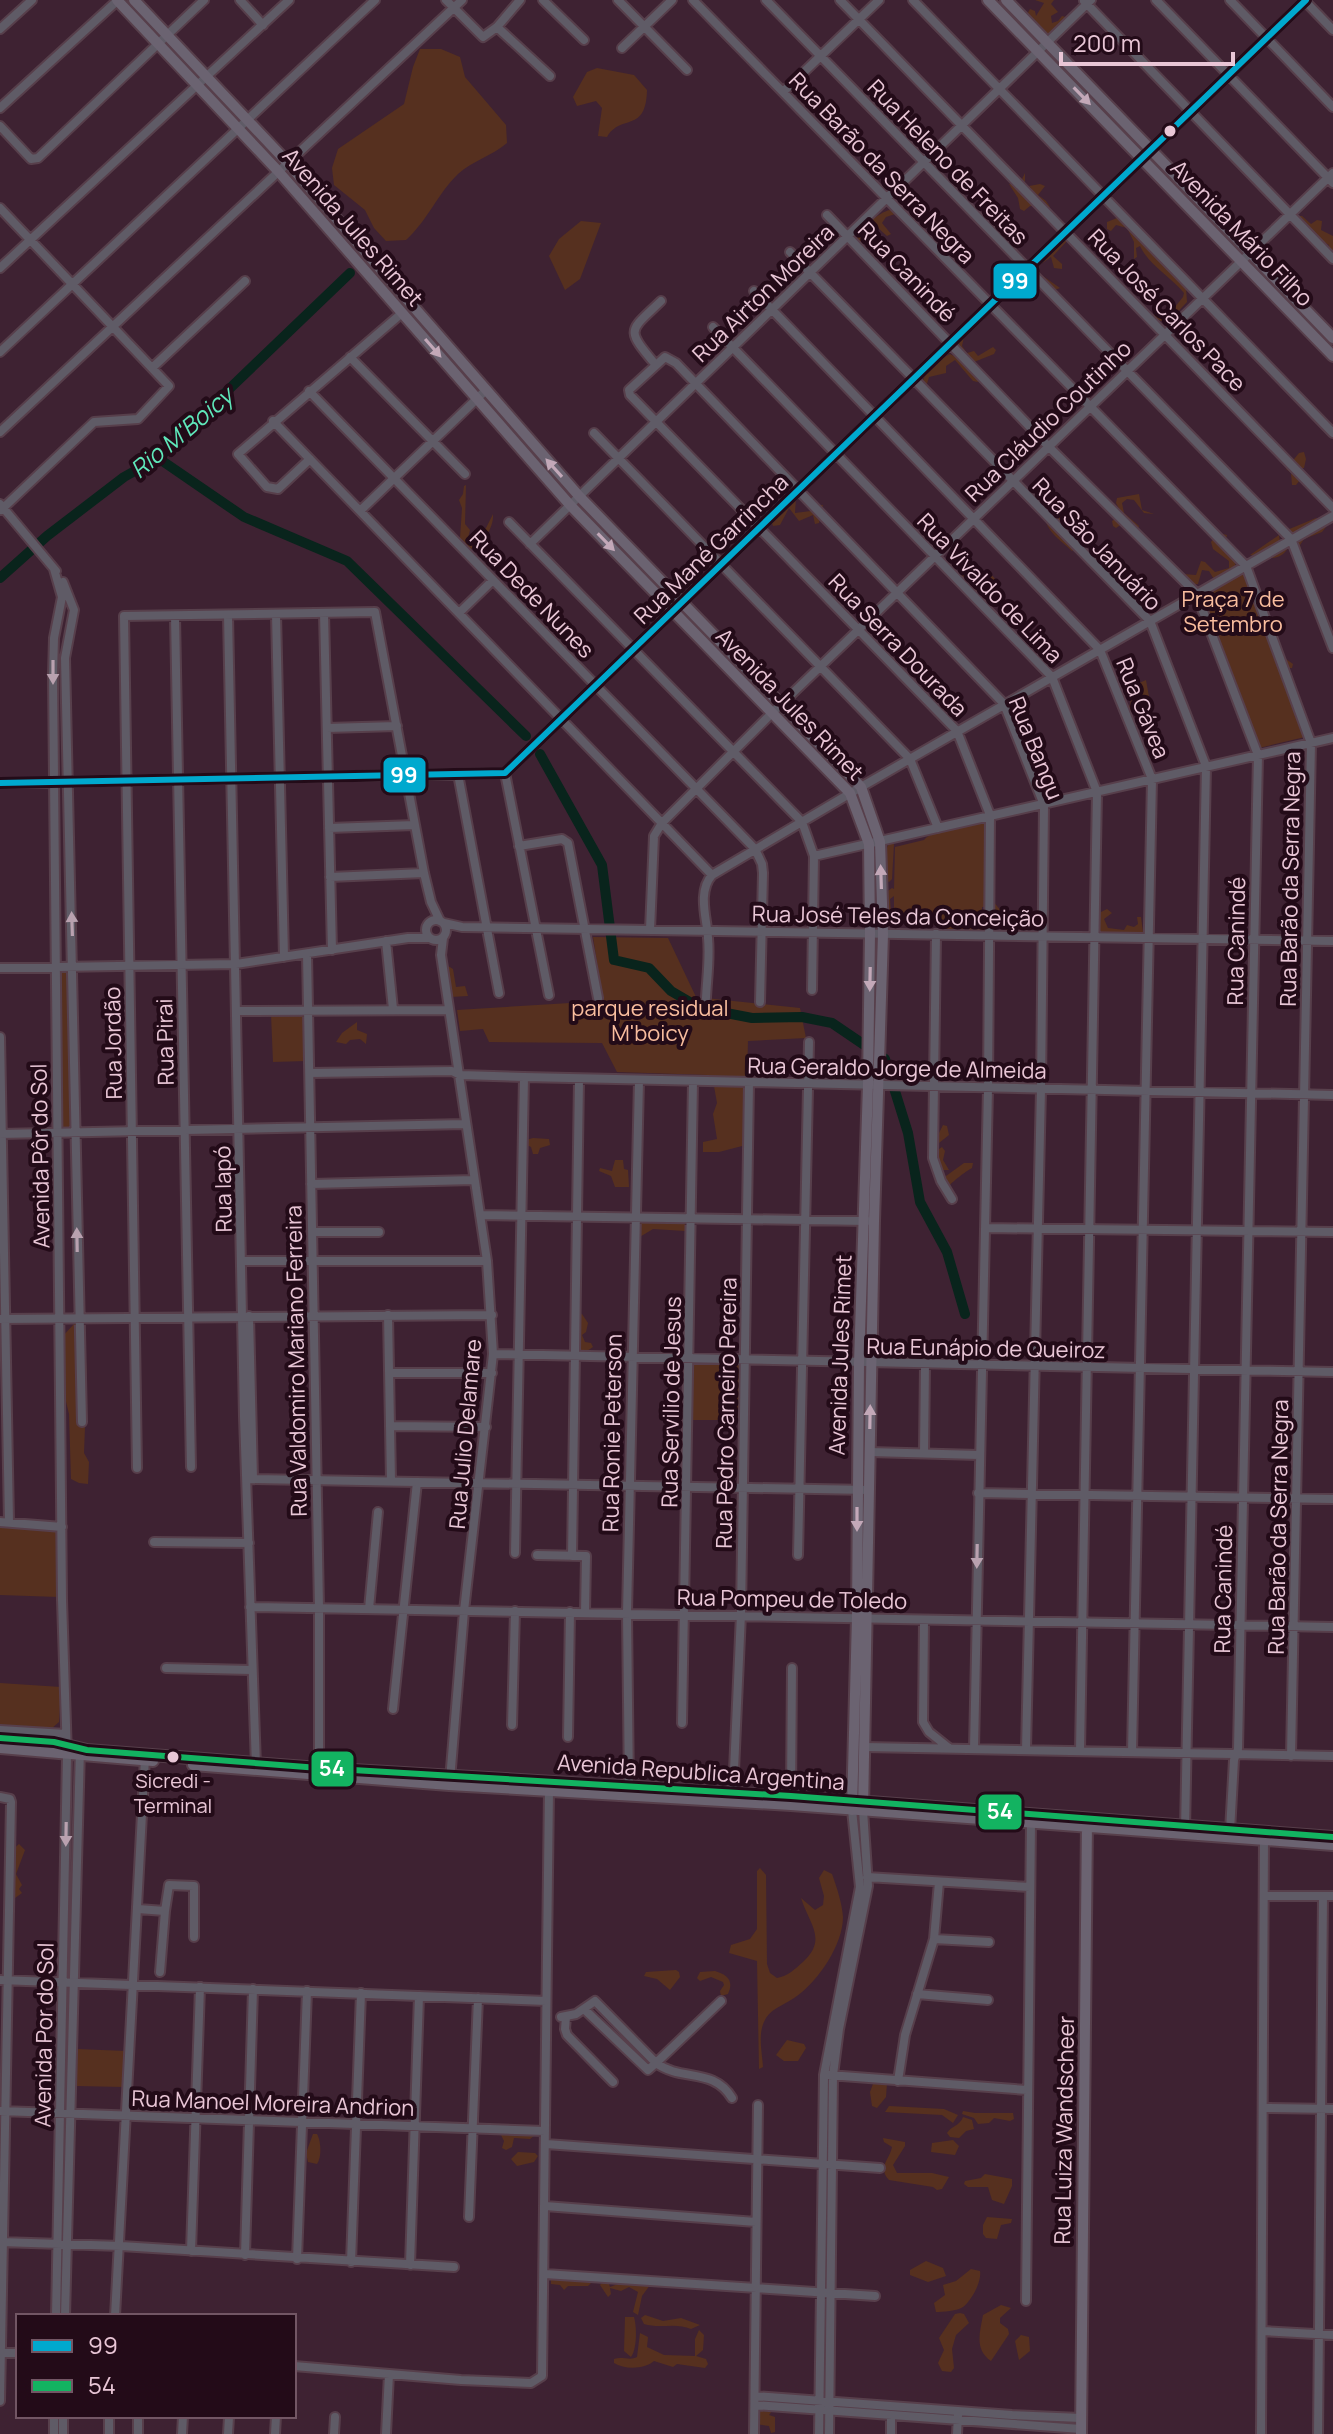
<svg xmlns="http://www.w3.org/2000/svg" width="1333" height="2434" font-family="Manrope,sans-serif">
	<rect width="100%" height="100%" fill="#3e2232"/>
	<path fill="#56301f" d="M1035 0H1054L1051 4 1058 12 1051 16 1052 23 1058 21 1062 16 1066 17V19L1047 38 1026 16 1030 9 1035 11 1036 16 1044 3Z
		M420 49H441L460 57 465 77 506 125 507 143C492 156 472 161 458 174 438 193 428 220 406 240L386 241 374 228 365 210 334 185 332 168 338 149 404 104 413 67Z
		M597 68 634 75 647 90C646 134 621 113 607 137L598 136 602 108 596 101 577 106 573 97 587 72Z
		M1025 173V182L1029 186 1040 184 1045 186 1038 195 1046 201 1050 207 1030 206 1024 211 1020 209 1018 198 1009 184 1017 185 1033 198 1031 188 1022 179Z
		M890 210 895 214 886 217 882 223 891 234 887 236 877 227H872L868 240 858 242 857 237 865 230 864 225C868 222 885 210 890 210Z
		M1297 216H1302L1311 224 1317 220 1322 221 1321 230 1333 236V255L1327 250 1329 245C1320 241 1316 233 1308 229V226L1305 227 1297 219Z
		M1117 218 1147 244 1154 256 1163 261 1186 287 1187 302 1170 320 1161 321 1153 317 1155 312 1170 313 1183 297 1184 293C1171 277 1148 264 1140 246L1136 248 1137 257 1134 259V242L1127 228 1116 225 1111 231 1107 229V222Z
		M581 221 601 223 580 279 565 290 549 256 559 239Z
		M1063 238 1067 241 1053 256 1062 264V269L1054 268 1051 257 1037 267 1040 274 1060 288 1052 291 1033 268Z
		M961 337H964L962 346 967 353 974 351 978 356 993 347 996 350 994 354 974 362 956 348V342Z
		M950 354 964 361 979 380 978 382 973 381 955 360 946 366V373L929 377 926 387 922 385C924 371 938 360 950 354Z
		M1304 452 1306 459 1304 468H1299L1300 480 1296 485H1292L1291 473 1286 469 1299 453Z
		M466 485 465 524 470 530 468 538 471 539 486 528 493 514C494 528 483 543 471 549L460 542V538L462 508 459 500 463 494 464 486Z
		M1139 494 1142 510 1154 514 1144 513 1134 500 1127 499 1122 503 1124 513 1139 526 1138 529 1122 524 1116 528 1113 526 1112 521 1122 514 1116 503 1117 498Z
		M796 498 795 513 811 511 815 513 818 505H823L819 523 815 524 813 515 799 521 789 508 780 525 773 526 771 521Z
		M1049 505 1054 506C1059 520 1071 523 1077 535L1072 542 1075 548 1072 551C1059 539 1042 529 1045 509Z
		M1316 518 1326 523V527L1322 532 1304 539 1300 545 1302 557 1287 530Z
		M1218 533 1227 535 1225 542 1236 557 1235 567 1215 581 1209 571 1202 570 1198 584 1190 585 1183 574 1196 575 1201 561 1205 562 1215 572 1229 568V561L1213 549 1211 542Z
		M1279 535 1280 542H1286L1289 546C1281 563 1265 558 1250 555Z
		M1245 568 1283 657 1293 664 1292 668H1285L1305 737 1259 748 1199 594Z
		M979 570C990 571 998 579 1000 590L993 587 985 576 976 582 975 586 983 600 954 572 964 574 968 580Z
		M1146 680 1149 697 1135 702 1132 711 1128 712 1131 700 1143 691 1142 687 1131 693 1130 687Z
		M982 821H987L985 907H982V921L986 924V931L942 929V924L894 922V896L890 899 891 913 887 915 886 892 892 888 894 889 895 847 924 840C931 830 967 828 982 821Z
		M889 844H894L892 879 889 882 885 880 884 852Z
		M992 900 1002 912 1013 911V914H1007L1004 917 1007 924 1013 926V933L1008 934 1004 927 997 929 993 926 996 916Z
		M1107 909 1112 913 1104 919 1108 928 1124 930 1127 925 1134 927 1138 924 1137 917H1141L1143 932H1100L1099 913Z
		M593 937 668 938 696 997 800 1008 806 1038 748 1041C747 1075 746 1109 746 1145L719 1152H703V1142L717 1139 713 1114 717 1103 714 1086 705 1082 707 1075 617 1072 602 1043 489 1042 483 1029 460 1031 457 1010 603 1001Z
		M448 966 453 969 456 987 465 986 468 996 450 997 445 969Z
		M68 969 75 1129H60L58 972Z
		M271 1014H305L306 1061 273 1062Z
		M357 1022V1030L367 1034 366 1044 360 1039 350 1040 346 1044 336 1042 342 1033Z
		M943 1125 947 1126 949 1135 939 1143V1149L942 1147 945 1151 943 1160 949 1170H938L936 1139Z
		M533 1138 549 1139 550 1145 540 1148 538 1154H533L531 1147 525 1144 526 1140Z
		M615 1160H623L624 1169 628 1170 629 1187H615L611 1176 599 1171 600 1168 612 1171Z
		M964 1163H973L972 1168C966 1171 952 1182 949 1186L944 1181 946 1176Z
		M683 1220 687 1229 685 1231 653 1229 638 1238 639 1225 642 1222Z
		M582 1314 588 1323 586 1332 582 1335 585 1342 591 1343 593 1347 584 1353 576 1347V1338L581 1335 577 1334V1315Z
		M74 1324 83 1326 87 1374 84 1453 89 1462 88 1484 79 1483 71 1479 69 1414 62 1385 61 1338Z
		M693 1362 739 1363V1420H693Z
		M0 1524 58 1529 59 1597 0 1595Z
		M0 1683 61 1687 59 1722 51 1729 0 1725Z
		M19 1844 25 1850 16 1874 22 1885 19 1889 22 1893 15 1898 9 1896 10 1852Z
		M760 1868 766 1875 767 1964 770 1973 777 1978C788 1976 795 1969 803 1962 828 1939 809 1924 801 1898L815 1910 823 1905 824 1896 819 1878 824 1870 832 1874C837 1888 842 1903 843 1917 843 1945 818 1981 797 1996 788 2003 772 2008 766 2018 757 2033 762 2050 763 2067L759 2069 757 1961 729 1953 731 1945 750 1939 757 1929V1871Z
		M676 1970 679 1972 680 1977 670 1990 657 1979 644 1976 646 1972Z
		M715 1971C728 1975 734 1981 728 1994L721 1996 720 1991 724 1985 723 1982 711 1977 700 1981 697 1978 700 1972Z
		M787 2040 804 2044 806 2048 798 2061H784L776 2055Z
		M76 2049 127 2051 124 2087 76 2086Z
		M874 2081 887 2083 886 2097 877 2108 872 2106 870 2092Z
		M889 2106 944 2109 958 2115 953 2123 942 2115 885 2112Z
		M963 2111 975 2113H1013L1014 2119 1010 2121 994 2118 989 2123 978 2124 974 2118 962 2114Z
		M963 2117 972 2120 974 2129 966 2131 959 2138 950 2137 947 2133C951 2126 960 2126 963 2117Z
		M500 2133 533 2134 534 2136 530 2139 514 2138 512 2147 506 2150 502 2148 504 2141Z
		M313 2134H317C321 2141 322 2157 317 2164L308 2162 306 2153Z
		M883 2138 905 2142V2146L893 2165 897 2173H932L949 2177 942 2189 937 2190 933 2187 889 2180C877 2167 890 2159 892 2147L884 2142Z
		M953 2140 959 2146 955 2155 931 2152 932 2143Z
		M518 2152 535 2153 538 2156 534 2162 517 2166 511 2159Z
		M985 2174 1012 2179V2186L1004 2204 992 2200 988 2187H968L964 2184 965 2181 981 2178Z
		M987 2217 1012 2219 1011 2223 1001 2225 997 2239 986 2238 983 2234V2225Z
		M926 2261 943 2268 946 2276 928 2282 910 2275V2270Z
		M971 2269 980 2271C982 2282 971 2301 963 2307 958 2311 942 2312 936 2312L934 2303 945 2295 943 2285 956 2281Z
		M551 2278 591 2281V2283L588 2286H568L564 2290 560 2285 551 2284Z
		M603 2281H608L610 2287 623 2282 650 2285 642 2296 638 2315 633 2312 638 2292 629 2287 621 2291 610 2288 611 2294 608 2297 600 2285Z
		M1001 2305 1011 2308 1000 2318V2323L1008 2329 1009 2334 991 2361C974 2349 980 2332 983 2315Z
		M960 2313 964 2314 969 2323 956 2335 952 2349 954 2368 951 2372 942 2371 938 2363 944 2350 939 2338 955 2314Z
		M645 2315 663 2321 681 2318 700 2325 691 2329C676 2322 660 2329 644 2324L641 2318Z
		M625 2317H634C637 2327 637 2349 631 2357L624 2351Z
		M699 2330 704 2335 703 2350 696 2356 706 2359 708 2364 705 2368 677 2364 673 2367 654 2361C645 2369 625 2370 614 2363V2359C622 2356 630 2361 637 2357L640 2333 648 2337 647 2347 664 2355 695 2356V2339Z
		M1021 2335 1029 2337 1030 2351 1019 2360 1015 2341Z
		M763 2409 772 2411 769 2415 775 2417V2432L771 2433 769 2426 756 2424 758 2414Z"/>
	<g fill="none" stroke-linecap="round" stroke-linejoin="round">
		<path stroke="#09241c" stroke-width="10" d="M158 458 244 517 347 561 526 736
			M0 578 47 536 124 477 158 458 193 428 224 394 350 273
			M540 754 602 865 614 960 649 968 671 991 700 1008 752 1018 802 1017 832 1023 885 1059 908 1133 920 1202 947 1252 965 1314"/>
		<g stroke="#573f4b" stroke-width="12">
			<path id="minor" d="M240 0 263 25
				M446 0 483 37 497 27 520 0
				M543 0 584 40
				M618 0 687 70
				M693 0 1246 566 1311 743 1291 1756
				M766 0 1291 539 1333 648
				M840 0 1333 508
				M913 0 1333 433
				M1156 0 1333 183
				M1230 0 1333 107
				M1304 0 1333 30
				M1084 1 1333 259
				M497 27 550 76
				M0 29 32 0
				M622 48 672 0
				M783 92 879 0
				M0 108 118 0
				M0 126 31 159 38 158 204 0
				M0 208 169 386 138 419 94 422 1 510
				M827 215 1048 446 1196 593 1258 755 1238 1749 1234 1760 1230 1831
				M790 252 1150 621 1206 766 1185 1830
				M0 268 289 0
				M754 291 1100 650 1152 779 1132 1752
				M713 327 1052 677 1097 792 1080 1751
				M0 352 375 0
				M350 357 465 474
				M655 364C625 328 629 332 661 301
				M152 368 245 281
				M309 391 755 849 762 864 763 873 760 1002
				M273 421 712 875
				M0 432 462 0
				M594 433 910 759 938 828
				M310 459 278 489 267 487 238 454 402 313
				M0 504 56 571
				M360 511 485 391
				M509 522 802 822 814 856 812 990
				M530 544 1091 0
				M54 569 62 597 54 638 53 675 62 1600 67 1756 56 2316
				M63 582 74 610 65 658 82 1422
				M324 613 332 950
				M459 613 493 580
				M276 614 284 957
				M228 615 244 1417 256 1766
				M175 616 191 1467
				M327 728 397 726
				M505 773 549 995
				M458 774 499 993
				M0 783 505 773 1306 0
				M329 828 415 825
				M519 846 562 839 568 843 598 998
				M814 856 1333 738
				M330 877 424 873
				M426 930a10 10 0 1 1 20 0a10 10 0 1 1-20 0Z
				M444 923 462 927 1333 941
				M650 930 654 836 662 823 772 713 1333 173
				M936 934 933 1158 941 1181 952 1199
				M443 938 441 955 487 1261 493 1354 464 1611 450 1780
				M386 941 393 1009
				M307 954 319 1608V1773
				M0 968 236 964 408 938H429
				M706 998C707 978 710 958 708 938 707 919 697 892 712 875L861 787 1333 516
				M237 1011 449 1010
				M0 1037 9 1522
				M310 1073 452 1071 460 1075 524 1077 1333 1095
				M0 1134 465 1124
				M311 1184 474 1180
				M480 1215 867 1221
				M985 1228 1333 1232
				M312 1232H379
				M242 1261H487
				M388 1315 391 1481
				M249 1316 253 1479
				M0 1319 492 1315
				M493 1354 1333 1372
				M389 1373H492
				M390 1426 486 1427
				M870 1452 979 1455
				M924 1453 925 1364
				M137 1468 124 616 375 612 424 873 431 902 440 921
				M248 1479 869 1490
				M978 1493 1333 1499
				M0 1522 62 1527
				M154 1542 249 1543
				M515 1553 524 1077
				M537 1555 586 1556 585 1613
				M798 1555 809 1042
				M572 1556 579 1079
				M250 1607 1333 1627
				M369 1609 378 1512
				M924 1620 923 1722 929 1732 949 1748
				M166 1668 251 1670
				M393 1709 417 1482
				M682 1723 693 1081
				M512 1725 515 1611
				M0 1730 66 1734
				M568 1737 570 1612
				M865 1747 1333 1756
				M974 1749 988 1088 990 815 957 731 630 395 629 390 665 357 676 363 1004 704 1044 805 1041 1089 1026 1750
				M629 1791 627 1613 639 1080
				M733 1793 741 1614 749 1082
				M791 1796 792 1668
				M0 1797 10 1799 11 1802 0 2401
				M867 1877 1030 1887
				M1265 1896H1333
				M138 1909 165 1911 169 1885 194 1886V1937
				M934 1939 989 1942
				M160 1972 165 1911
				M0 1980 546 2001
				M917 1994 988 2000
				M584 2009 648 2070 656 2063C682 2082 713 2067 732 2098
				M561 2017 576 2014 595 2001 656 2063 721 2001
				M566 2017 565 2029 567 2035 613 2082
				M829 2075 1027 2090
				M898 2081 905 2035 934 1939 939 1882
				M1264 2108 1333 2109
				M1 2111 545 2131
				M546 2144 880 2168
				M545 2206 756 2222
				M469 2217 478 1998
				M1 2242 121 2246 454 2267
				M191 2251 200 1987
				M245 2255 253 1989
				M297 2259 307 1991
				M351 2262 361 1993
				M410 2265 419 1996
				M545 2274 875 2296
				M1026 2301 1031 1822
				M65 2316 80 1749
				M115 2316 145 1758
				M1263 2331 1333 2335
				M0 2353H18
				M294 2366 461 2380 531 2383 542 2376 549 1789
				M755 2396 1012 2415 1081 2418
				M755 2405 1081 2429
				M891 2415V2434
				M54 2434V2416
				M63 2434V2416
				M109 2434V2416
				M138 2434V2416
				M182 2434 183 2416
				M228 2434 229 2417
				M275 2434 276 2416
				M334 2434 335 2417
				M386 2434 389 2374
				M754 2434 758 2105
				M819 2434 824 2075 860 1887 852 1810
				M829 2434 833 2075 839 2029 868 1886 863 1810
				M957 2434 958 2415
				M1261 2434 1264 1835
				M1318 2434 1323 1896"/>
		</g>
		<g stroke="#573f4b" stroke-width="14">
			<path id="major" d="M117 0 278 171 570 505 850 793 869 844 870 933 868 1085 859 1363 857 1617 852 1810
				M134 0 287 162 579 496 861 787 880 842 883 934 874 1221 863 1810
				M988 0 1333 356
				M1006 0 1333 338
				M0 1738 54 1742 87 1750 319 1768 791 1796 1333 1837
				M0 1748 153 1761
				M193 1765 449 1785 791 1805 1333 1845
				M1081 2434 1087 1820"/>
		</g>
		<use href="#minor" stroke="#5f5b66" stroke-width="8"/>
		<use href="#major" stroke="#6b6371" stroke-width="10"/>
		<g stroke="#230b18" stroke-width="12">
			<path id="bus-1" d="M0 783 505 773 1306 0"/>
		</g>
		<g stroke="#230b18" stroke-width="12">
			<path id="bus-2" d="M0 1738 54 1742 87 1750 319 1768 791 1796 1333 1837"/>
		</g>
		<use href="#bus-1" stroke="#00a9ce" stroke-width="6"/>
		<use href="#bus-2" stroke="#13b361" stroke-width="6"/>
	</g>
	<defs><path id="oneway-solid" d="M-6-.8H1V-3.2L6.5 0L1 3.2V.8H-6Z" transform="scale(2)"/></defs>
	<g fill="#c3a8b8">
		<use href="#oneway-solid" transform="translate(1082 96) rotate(46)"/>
		<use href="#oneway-solid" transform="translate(433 348) rotate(49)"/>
		<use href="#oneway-solid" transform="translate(554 468) rotate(-132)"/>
		<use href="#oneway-solid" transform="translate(606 542) rotate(46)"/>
		<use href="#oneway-solid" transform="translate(881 877) rotate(-92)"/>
		<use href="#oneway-solid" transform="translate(870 979) rotate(91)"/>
		<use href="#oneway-solid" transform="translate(870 1417) rotate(-89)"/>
		<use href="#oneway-solid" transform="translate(857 1519) rotate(90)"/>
	</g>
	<g fill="#b9a1af">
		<use href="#oneway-solid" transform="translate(53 672) rotate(90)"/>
		<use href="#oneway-solid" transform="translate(72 924) rotate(-92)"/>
		<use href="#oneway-solid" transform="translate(77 1240) rotate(-91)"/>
		<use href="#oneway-solid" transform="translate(977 1556) rotate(91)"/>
		<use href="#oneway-solid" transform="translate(66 1834) rotate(91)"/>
	</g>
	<g fill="#e9c6d6" stroke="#230b18" stroke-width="3">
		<circle cx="1170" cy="131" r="7"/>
		<circle cx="173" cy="1757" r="7"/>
	</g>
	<g text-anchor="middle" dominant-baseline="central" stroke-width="8" stroke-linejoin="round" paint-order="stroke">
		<g font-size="20" fill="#e9c6d6" stroke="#230b18">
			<text x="173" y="1780">Sicredi -<tspan x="173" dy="25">Terminal</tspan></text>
		</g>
		<g font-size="22" fill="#e9c6d6" stroke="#230b18">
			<text transform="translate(948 162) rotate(46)">Rua Heleno de Freitas</text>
			<text transform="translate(882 168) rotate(46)">Rua Barão da Serra Negra</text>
			<text transform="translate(353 227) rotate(49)">Avenida Jules Rimet</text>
			<text transform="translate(1242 233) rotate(46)">Avenida Mário Filho</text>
			<text transform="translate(907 272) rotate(46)">Rua Canindé</text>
			<text transform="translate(763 293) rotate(-44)">Rua Airton Moreira</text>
			<text transform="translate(1167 310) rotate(46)">Rua José Carlos Pace</text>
			<text transform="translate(1048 421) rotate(-44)">Rua Cláudio Coutinho</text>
			<text transform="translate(1097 544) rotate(46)">Rua São Januário</text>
			<text transform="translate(711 549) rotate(-44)">Rua Mané Garrincha</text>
			<text transform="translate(990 588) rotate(46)">Rua Vivaldo de Lima</text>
			<text transform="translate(532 594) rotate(46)">Rua Dede Nunes</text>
			<text transform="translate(898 645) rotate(46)">Rua Serra Dourada</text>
			<text transform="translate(790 704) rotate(46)">Avenida Jules Rimet</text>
			<text transform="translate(1143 708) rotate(68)">Rua Gávea</text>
			<text transform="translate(1036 748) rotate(68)">Rua Bangu</text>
			<text transform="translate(1290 879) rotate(-89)">Rua Barão da Serra Negra</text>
			<text transform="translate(898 916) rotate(1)">Rua José Teles da Conceição</text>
			<text transform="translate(1236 941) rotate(-89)">Rua Canindé</text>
			<text transform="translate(165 1042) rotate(-91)">Rua Pirai</text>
			<text transform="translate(113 1043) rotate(-91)">Rua Jordão</text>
			<text transform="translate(897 1068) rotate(1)">Rua Geraldo Jorge de Almeida</text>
			<text transform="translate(40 1156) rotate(-91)">Avenida Pôr do Sol</text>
			<text transform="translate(223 1189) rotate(-91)">Rua Iapó</text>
			<text transform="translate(986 1348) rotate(1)">Rua Eunápio de Queiroz</text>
			<text transform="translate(840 1355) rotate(-88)">Avenida Jules Rimet</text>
			<text transform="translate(296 1361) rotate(-91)">Rua Valdomiro Mariano Ferreira</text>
			<text transform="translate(671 1402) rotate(-89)">Rua Servilio de Jesus</text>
			<text transform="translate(726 1413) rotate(-89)">Rua Pedro Carneiro Pereira</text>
			<text transform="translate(612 1433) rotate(-89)">Rua Ronie Peterson</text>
			<text transform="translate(465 1434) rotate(-85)">Rua Julio Delamare</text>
			<text transform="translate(1278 1527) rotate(-89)">Rua Barão da Serra Negra</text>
			<text transform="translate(1223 1589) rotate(-89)">Rua Canindé</text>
			<text transform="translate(792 1599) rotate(1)">Rua Pompeu de Toledo</text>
			<text transform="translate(701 1772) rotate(4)">Avenida Republica Argentina</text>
			<text transform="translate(44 2035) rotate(-89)">Avenida Por do Sol</text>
			<text transform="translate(273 2103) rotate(2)">Rua Manoel Moreira Andrion</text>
			<text transform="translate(1064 2130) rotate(-89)">Rua Luiza Wandscheer</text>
		</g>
		<g font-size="22" fill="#f9bd9e" stroke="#230b18">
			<text x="1233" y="599">Praça 7 de<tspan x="1233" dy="25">Setembro</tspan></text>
			<text x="650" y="1008">parque residual<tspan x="650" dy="25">M'boicy</tspan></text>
		</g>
		<g font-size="24" font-style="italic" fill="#5fe7ba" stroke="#230b18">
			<text transform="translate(181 432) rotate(-40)">Rio M'Boicy</text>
		</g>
	</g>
	<g stroke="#230b18" stroke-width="3">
		<rect x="992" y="262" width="46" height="38" rx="8" fill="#00a9ce"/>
		<rect x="382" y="756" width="45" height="38" rx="8" fill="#00a9ce"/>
		<rect x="310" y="1750" width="45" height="38" rx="8" fill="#13b361"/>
		<rect x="977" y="1793" width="46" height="38" rx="8" fill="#13b361"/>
	</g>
	<g font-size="22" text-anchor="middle" font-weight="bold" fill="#fff">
		<text x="1015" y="289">99</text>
		<text x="404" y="783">99</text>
		<text x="332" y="1776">54</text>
		<text x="1000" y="1819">54</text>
	</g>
	<rect x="16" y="2314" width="280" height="104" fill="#230b18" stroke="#725664" stroke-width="2"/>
	<rect x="32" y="2340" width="40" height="12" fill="#00a9ce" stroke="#725664" stroke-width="2"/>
	<text x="88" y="2354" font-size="24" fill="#e9c6d6">99</text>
	<rect x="32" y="2380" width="40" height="12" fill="#13b361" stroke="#725664" stroke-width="2"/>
	<text x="88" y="2394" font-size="24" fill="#e9c6d6">54</text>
	<path d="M1061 52v12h172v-12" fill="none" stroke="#e9c6d6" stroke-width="4"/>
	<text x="1073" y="52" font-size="24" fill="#e9c6d6" stroke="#230b18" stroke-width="6" paint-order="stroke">200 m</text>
</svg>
